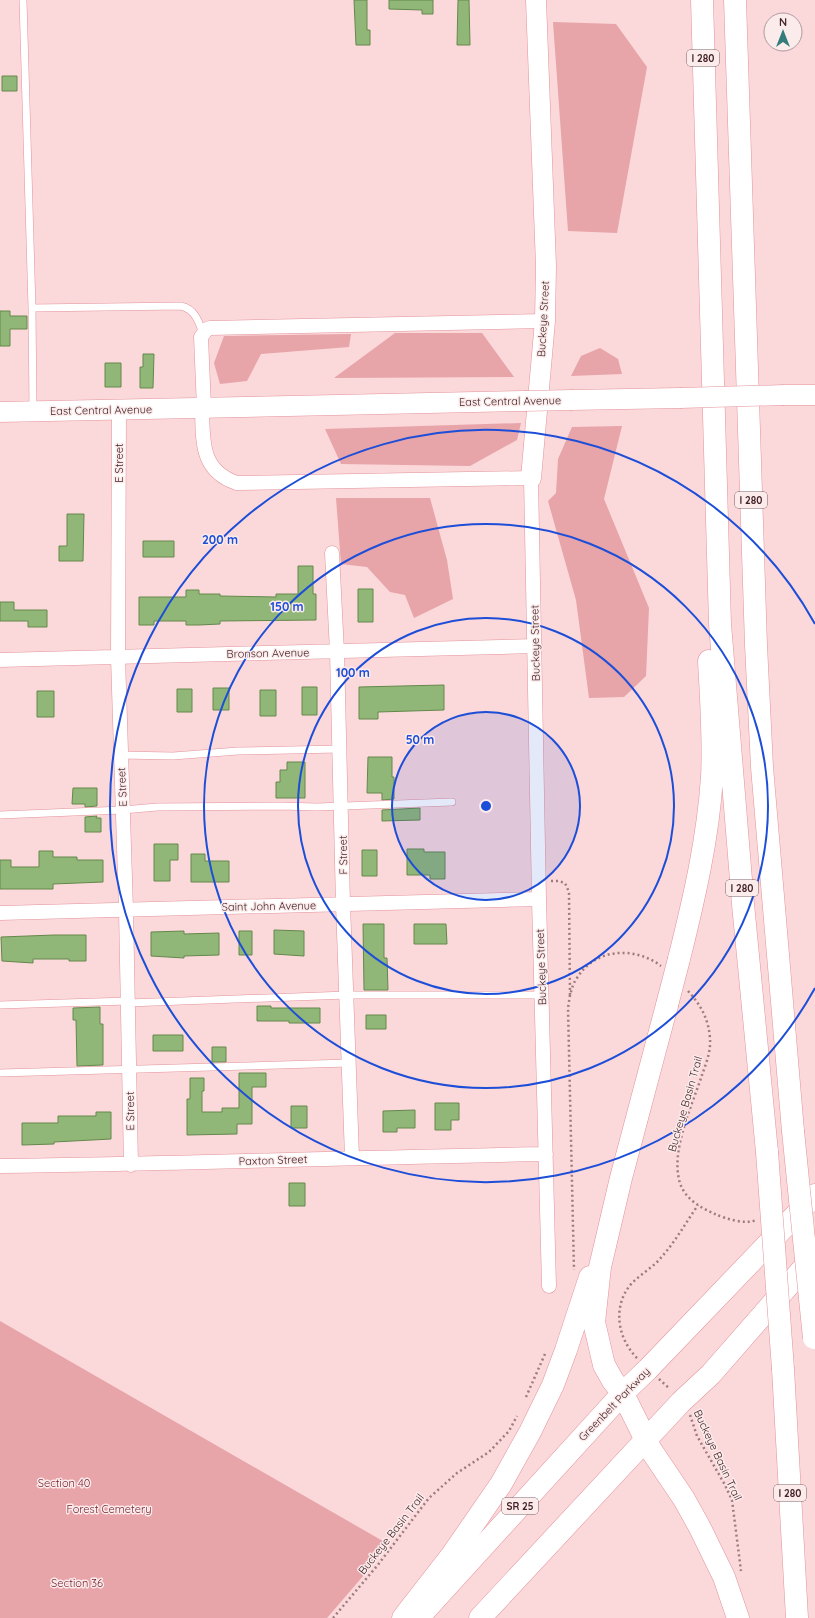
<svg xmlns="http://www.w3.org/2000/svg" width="815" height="1618" font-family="Quicksand,sans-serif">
	<rect width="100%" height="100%" fill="#fbd8da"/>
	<path fill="#e7a4a9" d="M553 22 616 24 647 67 617 233 568 231Z
		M395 333H482L514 377 334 378Z
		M351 334 349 347 261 354 247 381 220 384 214 363 224 336Z
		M600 348 618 359 622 374 571 376 581 356Z
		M521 423 517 440 470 466 341 464 325 429Z
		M622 426 604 499 649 608 646 676 624 697 589 698 576 600 548 501 556 493 558 459 572 427Z
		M336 498H430L447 560 453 599 414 618 405 595 390 592 367 567 341 564Z
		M0 1321 388 1544 370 1568 327 1618H0Z"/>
	<path fill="#91b778" stroke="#64884b" d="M354 0H367V30H370V45H356Z
		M389 0H433V14H422V10L389 9Z
		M458 0H469L470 45H457Z
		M2 76H17V91H2Z
		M0 311H10V316H27V329H10V346H0Z
		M143 354H154L153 388H140V367H143Z
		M105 363H121V387H105Z
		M67 514H84L83 561H59V546H67Z
		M143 541H174V557H143Z
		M298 566H313V594H316V620L220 621V624L199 625H186V621H154V625H139V597H186V590H199V594H220V596L276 597V594H298Z
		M358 589H373V622H358Z
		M0 602H14V610H47V627H28V621H0Z
		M444 685V710L378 712V719H359V687Z
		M302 687H317V715H302Z
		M213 688H229V710H213Z
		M177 689H192V712H177Z
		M260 690H276V716H260Z
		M37 691H54V717H37Z
		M368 757H392V777H394V799L382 800V793H367Z
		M287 762H305V798H276V782H280V770H287Z
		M73 788H97V806L85 807V804H72Z
		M420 808V820L382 821V810Z
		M97 816 96 818H101V832H85V817Z
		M154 844H178V860H170V881H154Z
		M407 849H424V852H445V879H430V875H407Z
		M362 850H377V876H362Z
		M39 851H53V857H77V860H103V882L53 884V889H0V860H11V867H39Z
		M191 854H205V861H229V882H191Z
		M363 924H384V958H387L388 990H364Z
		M414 924H446L447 944H414Z
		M274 930 304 931V956L274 954Z
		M184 931V934L219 933V955L184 956V958L151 956V932Z
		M239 931H252V955H239Z
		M54 935H86V961H69V959H33V963L2 961 1 937Z
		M257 1006H271V1008H320V1023H289V1021H257Z
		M100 1007V1024H103V1065L77 1066 76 1020H73V1008Z
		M366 1015H386V1029H366Z
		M153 1035H183V1051H153Z
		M212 1047H226V1062H212Z
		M239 1073H266V1087H252V1124H237V1134L187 1135V1099H190V1078H204V1091H202V1112H222V1108H239Z
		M435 1103H459V1120H451V1130H435Z
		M291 1106H307V1128H291Z
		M415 1110V1128H397V1132H383V1111Z
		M96 1112H111V1139L54 1142V1144L22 1145V1123H58V1116H96Z
		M289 1183H305V1206H289Z"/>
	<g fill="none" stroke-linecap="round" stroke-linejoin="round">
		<g stroke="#e3939a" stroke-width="8">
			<path id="lane" d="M23 0 32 308 33 410
				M32 308 181 306C195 309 199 322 203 334
				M120 755 173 756 238 751 340 749
				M0 815 123 810 157 807 280 806 317 807 452 802
				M128 1003 347 995H542
				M0 1005 128 1001
				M0 1073 349 1063"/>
		</g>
		<g stroke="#e3939a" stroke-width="15">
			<path id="street" d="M202 408C203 440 200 471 237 483L531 478 539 899 549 1286
				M204 408 201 337 207 329 210 328 545 321
				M119 410 118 657 126 910 131 1165
				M332 553 337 652 343 904 352 1157
				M0 660 535 646
				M0 913 539 899
				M0 1166C182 1164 364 1157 546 1154"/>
		</g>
		<g stroke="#e3939a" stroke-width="21">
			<path id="secondary" d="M784 395H815
				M572 400 680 398
				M0 412 525 401
				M531 478 545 321 546 266 536 0"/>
		</g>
		<g stroke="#e3939a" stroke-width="23">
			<path id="primary" d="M418 1618 623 1393 648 1369 815 1195
				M480 1618 681 1402 711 1374 815 1255"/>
		</g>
		<g stroke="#e3939a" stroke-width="23">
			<path id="highway" d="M702 0 720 624 743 904 767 1152
				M735 0 756 645 762 767 793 1131
				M679 959C694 899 708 839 712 777 714 739 711 699 709 661
				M667 1005 621 1178 600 1267 594 1322 604 1365 613 1381 622 1392 651 1450 684 1499 699 1526 724 1577 738 1618
				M783 1369 797 1618
				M403 1618 452 1555 501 1484 530 1432 553 1385 566 1350 590 1277"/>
		</g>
		<path stroke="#9d7b7e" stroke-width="2.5" stroke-dasharray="2 3" stroke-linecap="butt" d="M551 881H558L565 883 569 892 570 995C572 989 573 983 577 978 595 948 635 946 661 966
			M688 991C701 1005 709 1020 710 1039 711 1051 706 1064 702 1075 692 1106 670 1151 680 1183 685 1199 701 1208 715 1214 726 1219 746 1225 756 1220
			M570 995 568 1008 574 1270
			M637 1358C617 1338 612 1305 632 1283 640 1275 650 1269 658 1261 674 1244 685 1224 698 1205
			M659 1379 670 1389
			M526 1397 545 1354
			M690 1415 697 1436 725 1485 732 1500 741 1571
			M333 1618 377 1566 429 1498 457 1473 489 1452 509 1431 517 1416"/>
		<use href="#lane" stroke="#fff" stroke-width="7"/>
		<use href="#street" stroke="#fff" stroke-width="14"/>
		<use href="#secondary" stroke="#fff" stroke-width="20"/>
		<use href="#primary" stroke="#fff" stroke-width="22"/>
		<use href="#highway" stroke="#fff" stroke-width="22"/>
		<g stroke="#e3939a" stroke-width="21" stroke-linecap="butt">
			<path id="secondary-bridge" d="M680 398 784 395
				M525 401 572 400"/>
		</g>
		<g stroke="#e3939a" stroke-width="23" stroke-linecap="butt">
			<path id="highway-bridge" d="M667 1005 679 959
				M793 1131 814 1338
				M767 1152 783 1369"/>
		</g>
		<use href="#secondary-bridge" stroke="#fff" stroke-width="20"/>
		<use href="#highway-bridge" stroke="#fff" stroke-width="22"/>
	</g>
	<circle cx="486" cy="806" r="94" fill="#1d4ed8" fill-opacity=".12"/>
	<g fill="none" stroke="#1d4ed8" stroke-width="2">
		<circle cx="486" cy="806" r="94"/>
		<circle cx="486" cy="806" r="188"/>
		<circle cx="486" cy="806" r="282"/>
		<path d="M815 988A376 376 0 1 1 815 624"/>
	</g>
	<g text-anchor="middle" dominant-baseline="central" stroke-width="3" stroke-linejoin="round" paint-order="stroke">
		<g fill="#fcebeb" stroke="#7a5f62" stroke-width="1">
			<rect x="687" y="50" width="32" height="16" rx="3"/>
			<rect x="735" y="492" width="32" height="16" rx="3"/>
			<rect x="726" y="880" width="32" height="16" rx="3"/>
			<rect x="774" y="1485" width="32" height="16" rx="3"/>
			<rect x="502" y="1498" width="36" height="16" rx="3"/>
		</g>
		<g font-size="10" font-weight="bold" fill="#432327">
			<text x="703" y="58">I 280</text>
			<text x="751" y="500">I 280</text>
			<text x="742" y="888">I 280</text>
			<text x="790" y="1493">I 280</text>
			<text x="520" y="1506">SR 25</text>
		</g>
		<g font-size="11" fill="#432327" stroke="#fcebeb">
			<text transform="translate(543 319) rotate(-87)">Buckeye Street</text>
			<text transform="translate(510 401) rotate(-1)">East Central Avenue</text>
			<text transform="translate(101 410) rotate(-1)">East Central Avenue</text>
			<text transform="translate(119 463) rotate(-90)">E Street</text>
			<text transform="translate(535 643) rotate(-91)">Buckeye Street</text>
			<text transform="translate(268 653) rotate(-1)">Bronson Avenue</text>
			<text transform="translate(122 787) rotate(-93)">E Street</text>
			<text transform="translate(343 855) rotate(-91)">F Street</text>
			<text transform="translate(269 906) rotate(-1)">Saint John Avenue</text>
			<text transform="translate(541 967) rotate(-92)">Buckeye Street</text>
			<text transform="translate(685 1104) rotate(-74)">Buckeye Basin Trail</text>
			<text transform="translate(130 1111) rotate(-91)">E Street</text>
			<text transform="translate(273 1160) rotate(-2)">Paxton Street</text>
			<text transform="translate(614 1404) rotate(-46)">Greenbelt Parkway</text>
			<text transform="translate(718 1455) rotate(65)">Buckeye Basin Trail</text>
			<text transform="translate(391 1534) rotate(-52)">Buckeye Basin Trail</text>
		</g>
		<g font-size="11" fill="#701b2c" stroke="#fcebeb">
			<text x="64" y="1483">Section 40</text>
			<text x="109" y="1509">Forest Cemetery</text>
			<text x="77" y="1583">Section 36</text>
		</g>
	</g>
	<circle cx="486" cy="806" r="6" fill="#1d4ed8" stroke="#fcebeb" stroke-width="2"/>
	<g font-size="12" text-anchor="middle" font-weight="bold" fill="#1d4ed8" stroke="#fcebeb" stroke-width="3" stroke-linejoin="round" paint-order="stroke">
		<text x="220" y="544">200 m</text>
		<text x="287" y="611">150 m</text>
		<text x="353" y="677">100 m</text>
		<text x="420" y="744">50 m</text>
	</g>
	<g transform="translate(783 32)"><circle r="19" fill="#fcebeb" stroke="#b29b9d"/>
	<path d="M0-3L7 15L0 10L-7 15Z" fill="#337c7b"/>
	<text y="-6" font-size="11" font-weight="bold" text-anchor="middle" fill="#432327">N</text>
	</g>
</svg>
